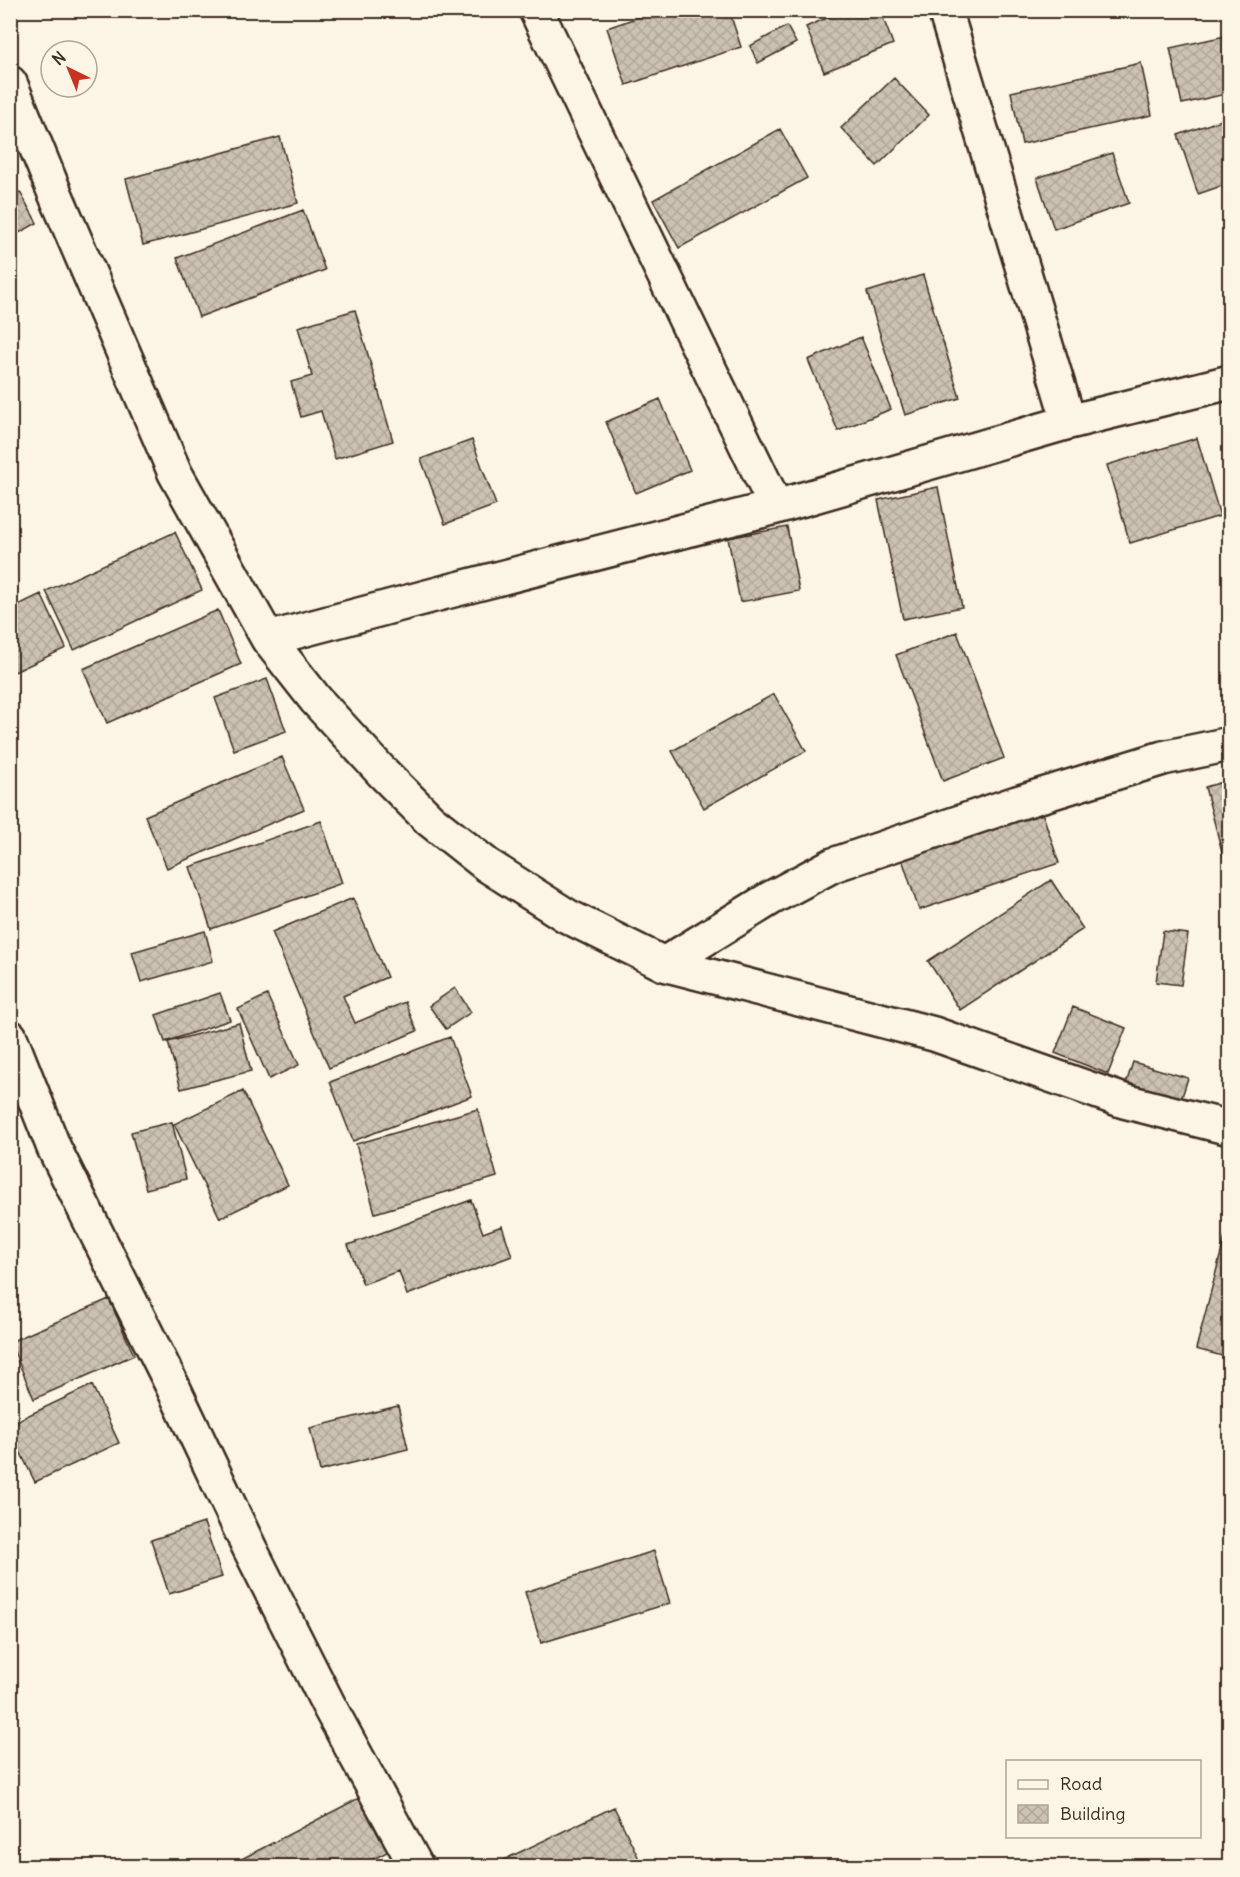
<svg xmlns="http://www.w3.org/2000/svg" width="1240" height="1877" font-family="Delius,sans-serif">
	<defs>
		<pattern id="building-cross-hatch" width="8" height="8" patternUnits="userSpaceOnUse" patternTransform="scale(1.5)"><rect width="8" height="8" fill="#ccc2b3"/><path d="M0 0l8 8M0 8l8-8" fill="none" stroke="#b0a79a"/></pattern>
	</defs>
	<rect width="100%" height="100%" fill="#fcf5e5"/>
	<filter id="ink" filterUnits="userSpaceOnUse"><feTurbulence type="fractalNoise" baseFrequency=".0167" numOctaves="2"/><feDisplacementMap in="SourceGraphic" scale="12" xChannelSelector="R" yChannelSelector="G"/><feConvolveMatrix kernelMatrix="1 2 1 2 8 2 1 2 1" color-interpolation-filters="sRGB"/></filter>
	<g filter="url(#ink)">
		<path fill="url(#building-cross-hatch)" stroke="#3b2a1e" stroke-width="1.5" d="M659 10H729L741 47 626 85 607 28Z
			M845 10H880L893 44 824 72 806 27Z
			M787 26 796 43 758 63 750 46Z
			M1230 35V93L1182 104 1170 48Z
			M1141 63 1152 115 1022 144 1011 92Z
			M894 78 929 115 877 166 841 128Z
			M1230 117V183L1198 194 1178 135Z
			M780 129 807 178 679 248 653 200Z
			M280 137 298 203 143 245 126 179Z
			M1112 153 1129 203 1054 229 1037 178Z
			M20 192 37 223 10 238V197Z
			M303 210 325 270 199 317 177 258Z
			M923 275 960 398 905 415 867 292Z
			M355 310 393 441 335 459 321 411 301 417 291 382 312 376 298 327Z
			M861 337 891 409 838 431 808 360Z
			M660 399 690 470 636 493 606 422Z
			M1197 438 1220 516 1130 543 1107 465Z
			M472 440 496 505 445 524 421 459Z
			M938 487 962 607 903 619 878 500Z
			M787 527 799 591 740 602 728 538Z
			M175 532 202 590 74 650 46 591Z
			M41 594 66 648 10 674V609Z
			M218 610 241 664 107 723 83 669Z
			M957 632 1004 758 943 781 896 655Z
			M267 679 286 731 234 750 215 698Z
			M774 694 806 751 704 808 672 751Z
			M282 757 304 809 167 868 145 816Z
			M1230 780V857L1224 859 1205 787Z
			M1041 809 1059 863 919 910 901 856Z
			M321 821 342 883 211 929 190 867Z
			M1051 880 1083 929 960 1010 928 961Z
			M353 898 387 977 343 996 355 1023 405 1002 417 1031 329 1068 272 932Z
			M205 931 213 961 141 982 132 952Z
			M1163 931 1188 934 1181 985 1156 982Z
			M455 988 471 1012 446 1029 429 1006Z
			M220 993 230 1020 165 1042 156 1015Z
			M267 995 299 1065 269 1079 238 1009Z
			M1073 1007 1126 1028 1108 1074 1055 1053Z
			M239 1023 251 1071 181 1089 168 1042Z
			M450 1037 472 1096 353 1141 330 1082Z
			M1133 1062 1188 1078 1179 1106 1124 1090Z
			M243 1091 288 1185 220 1218 174 1124Z
			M478 1109 497 1177 375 1213 356 1144Z
			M172 1122 186 1179 146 1189 131 1132Z
			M471 1200 483 1233 502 1226 512 1256 407 1295 399 1271 363 1284 348 1245Z
			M1230 1218V1358L1196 1349Z
			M109 1299 134 1355 34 1399 10 1342Z
			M92 1385 119 1443 35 1482 10 1431V1424Z
			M398 1406 408 1449 320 1471 310 1428Z
			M204 1523 222 1577 169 1594 151 1540Z
			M654 1551 670 1603 541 1643 525 1592Z
			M359 1798 387 1852 360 1866H231L230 1865Z
			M614 1807 641 1863 633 1866H491Z"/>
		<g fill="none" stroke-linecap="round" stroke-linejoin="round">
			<g stroke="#3b2a1e" stroke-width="38">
				<path id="street" d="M536 10 776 507
					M945 10 1069 422
					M10 83 54 191 175 473 268 639 316 700 382 772 430 820 487 865 567 916 664 964 934 1034 1124 1101 1230 1128
					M268 639 438 594 776 507 1069 422 1230 382
					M664 964 771 898 833 865 1017 803 1163 758 1230 744
					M10 1037 54 1148 172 1385 249 1547 329 1706 416 1866"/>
			</g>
			<use href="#street" stroke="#fcf5e5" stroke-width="33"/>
		</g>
	</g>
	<rect width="1240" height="1877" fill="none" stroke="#fcf5e5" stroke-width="36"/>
	<rect x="18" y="18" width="1204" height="1841" fill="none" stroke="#3b2a1e" stroke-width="2" filter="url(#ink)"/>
	<rect x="1006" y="1760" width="195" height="78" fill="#fcf5e5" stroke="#afa495" stroke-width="1.5"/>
	<rect x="1018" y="1780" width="30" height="9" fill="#fcf5e5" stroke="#afa495" stroke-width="1.5"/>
	<text x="1060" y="1790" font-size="18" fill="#3b2a1e">Road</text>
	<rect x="1018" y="1805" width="30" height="18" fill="url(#building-cross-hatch)" stroke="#afa495" stroke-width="1.5"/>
	<text x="1060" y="1820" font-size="18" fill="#3b2a1e">Building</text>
	<g transform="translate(69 69) rotate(317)"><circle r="28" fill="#fcf5e5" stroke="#afa495" stroke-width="1.5"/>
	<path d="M0-4.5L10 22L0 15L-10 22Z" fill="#c8321e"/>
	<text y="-9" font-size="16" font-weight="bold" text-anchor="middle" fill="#3b2a1e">N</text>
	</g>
</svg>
